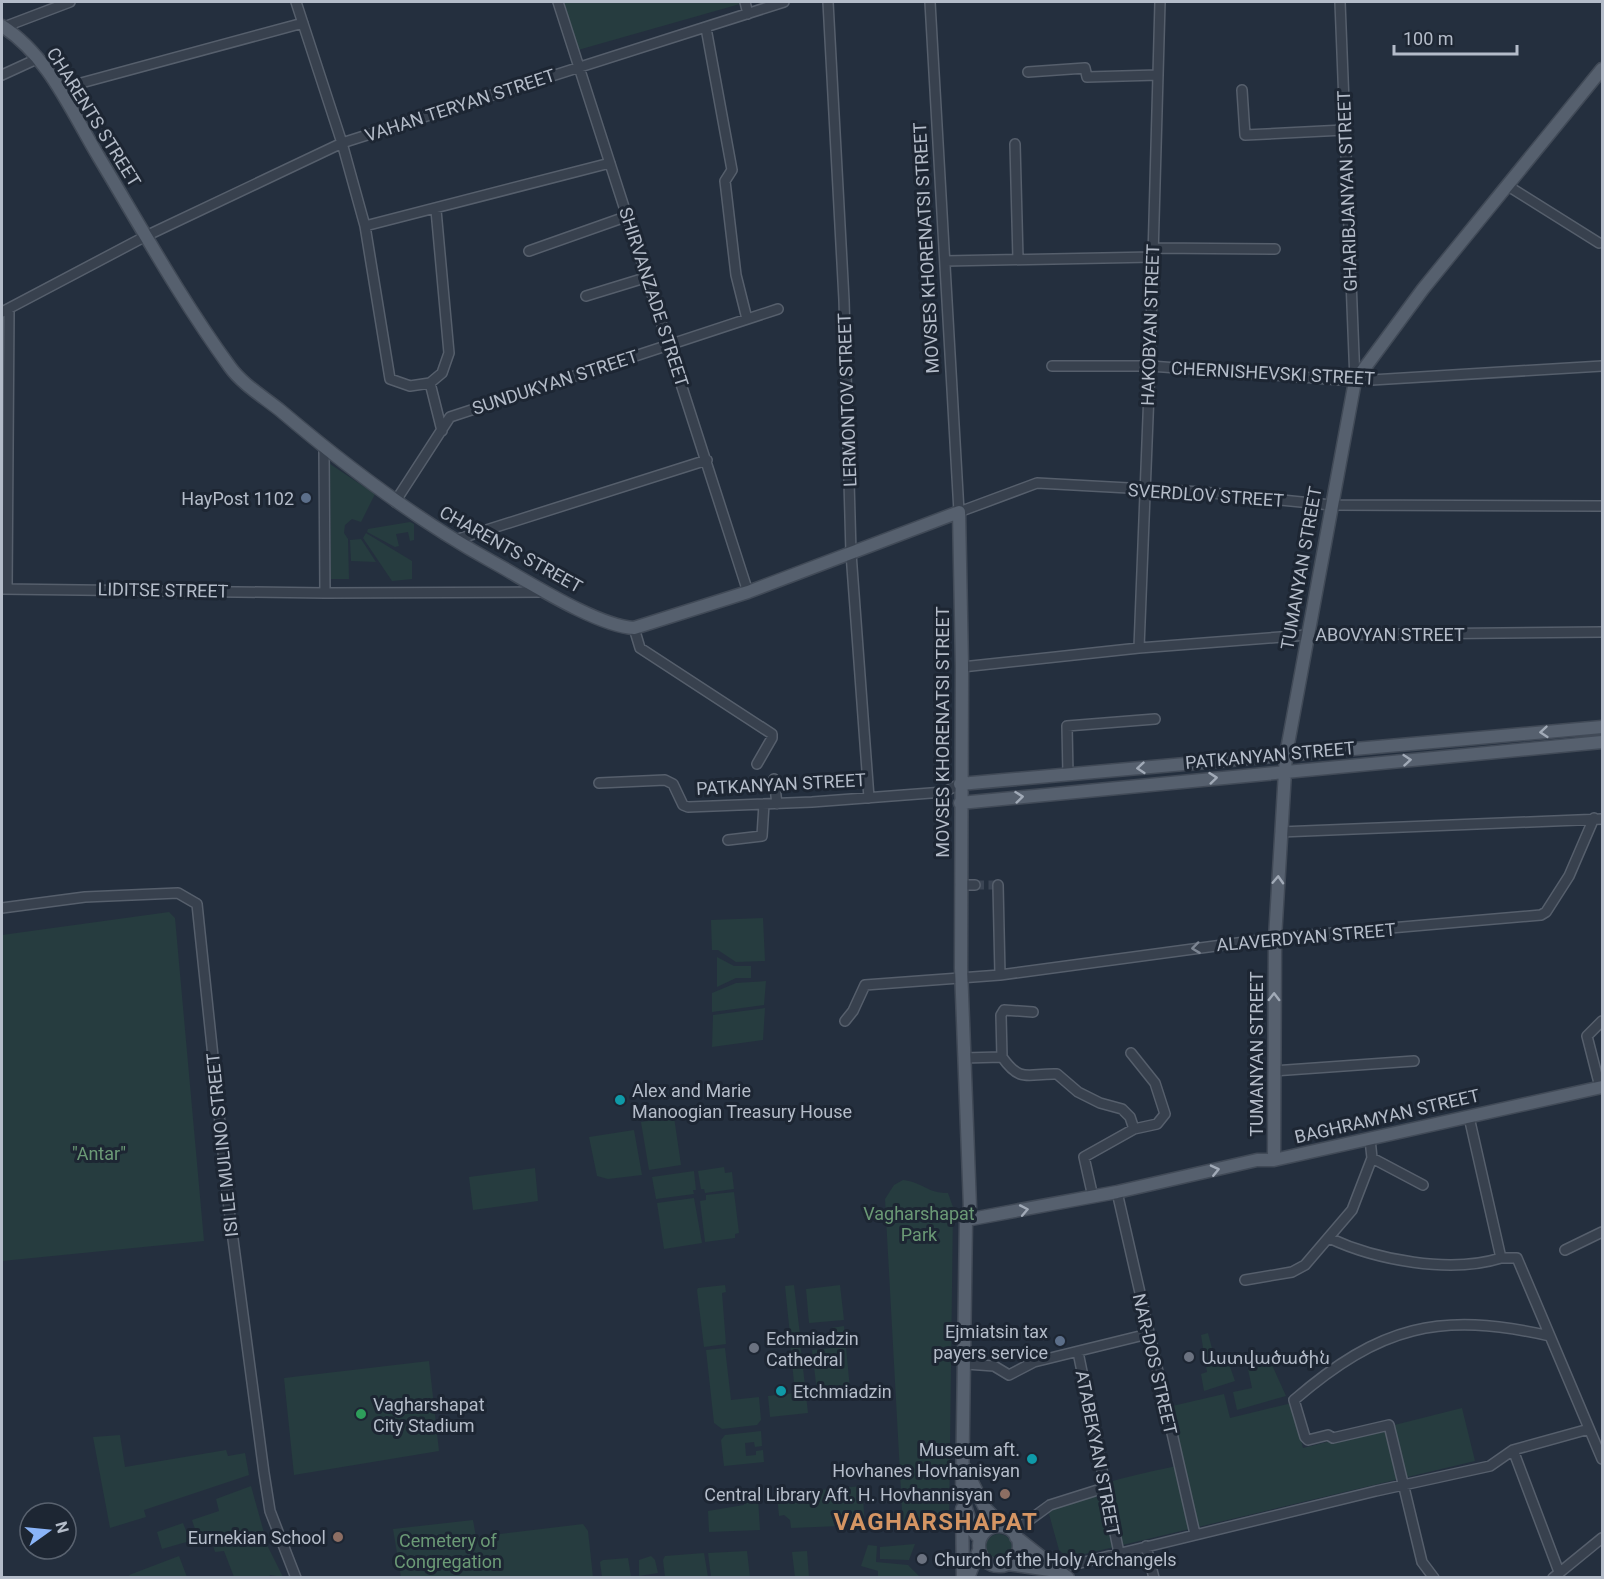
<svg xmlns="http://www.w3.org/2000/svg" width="1604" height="1579" font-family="Roboto,'Noto Sans Armenian',sans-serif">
	<rect width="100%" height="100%" fill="#242f3e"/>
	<path fill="#263c3f" d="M564 2H739L740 4 578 50Z
		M330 464 375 494 361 522 352 519 345 525 344 533 348 539 349 579H331Z
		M410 522 414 524V540L410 541 408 532 396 534 399 546 395 547 367 532 368 529Z
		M366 533 412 561V579L392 581 363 538Z
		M361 539 376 562 351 561 350 540Z
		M169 912 175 918 204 1241 2 1261V935Z
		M763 918 765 961 736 962 718 950H712L711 920Z
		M717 957 734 966H751V978H736L717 987Z
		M766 981 764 1005 712 1012V993L736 983Z
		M765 1008 763 1040 712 1047 713 1015Z
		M674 1117 681 1165 649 1170 641 1122Z
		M634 1130 642 1175 608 1179 597 1176 589 1137Z
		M724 1167 725 1173 732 1172 734 1189 705 1193 704 1189H701L698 1171Z
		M535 1168 538 1201 473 1210 469 1177Z
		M694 1171 696 1190H693L694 1194 656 1199 652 1177Z
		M903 1180C923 1182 926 1193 948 1193L953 1207 949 1530 903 1528 885 1199 894 1185Z
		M734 1192 739 1233 735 1234V1238L705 1242 700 1201 706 1200V1195Z
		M694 1198 702 1243 664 1249 657 1203Z
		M725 1285 726 1292 722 1293 726 1344 704 1347 697 1290 698 1288Z
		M794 1285 800 1334 790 1335 785 1286Z
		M840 1285 844 1320 809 1323 806 1289Z
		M844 1326 850 1389 817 1392 812 1350 833 1348 831 1328Z
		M1208 1333 1216 1364 1228 1361 1235 1381 1204 1391 1201 1374 1207 1372 1201 1335Z
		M800 1341 808 1413 770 1417 768 1396 795 1393 790 1342Z
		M725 1348 731 1400 759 1397 761 1420 757 1425 722 1429 714 1423 706 1350Z
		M1268 1356 1286 1396 1237 1410 1233 1392 1252 1388 1246 1360Z
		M429 1361 439 1451 294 1475 284 1378Z
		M1224 1394 1230 1418 1292 1403 1303 1448 1462 1408 1475 1461 1068 1558 1059 1550 1049 1514C1066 1487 1150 1472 1181 1465L1168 1407Z
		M761 1431 762 1446 755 1447 754 1442 745 1443 746 1456 756 1455V1451L763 1450 764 1462 724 1466 721 1440 725 1435Z
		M120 1435 125 1467 226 1450 228 1456 245 1453 249 1475 144 1510 146 1517 110 1528 93 1437Z
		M251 1486 268 1547 283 1577 270 1575 269 1577H234L224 1551 215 1552 210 1535 198 1538 192 1520 219 1511 216 1499Z
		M862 1486 865 1525 791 1528 790 1520 784 1515 779 1516 777 1494Z
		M758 1498 760 1530 709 1532 708 1511 744 1505V1500Z
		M473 1520 476 1537 583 1524 588 1531 593 1577H401L393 1529Z
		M183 1523 190 1541 162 1549 157 1532Z
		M986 1547a13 13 0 1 1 26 0a13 13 0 1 1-26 0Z
		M915 1544 909 1560 880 1559V1547Z
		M868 1545 877 1546 876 1562 908 1565 920 1577H878V1571L861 1566Z
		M747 1551 750 1577H711L708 1553Z
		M807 1551 809 1577H795L792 1552Z
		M704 1553 708 1577H665L663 1560 665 1556Z
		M179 1556 187 1577H130L129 1575Z
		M651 1556 655 1560 658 1573 639 1576V1560Z
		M628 1558 631 1577H602L600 1562 603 1560Z"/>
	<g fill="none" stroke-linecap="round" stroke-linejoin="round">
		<path stroke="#3a4453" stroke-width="9" stroke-dasharray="9 4.5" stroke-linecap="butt" d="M975 885H998"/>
		<g stroke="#565f6c" stroke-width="12">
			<path id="minor" d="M296 2 342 143 365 226 390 379 410 386 430 383
				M558 2 748 592
				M745 2 748 14
				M828 2 844 300 851 553 869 798
				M930 2 959 512 1037 483 1202 492 1331 505 1602 506
				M1340 2 1355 381
				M4 27 70 2
				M706 28 732 170 725 181 736 275 747 319
				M1028 72 1085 68 1087 77 1158 75
				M2 75 39 58
				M59 89 303 23
				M1242 90 1245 135 1344 130
				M1015 144 1018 259
				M1508 186 1599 243
				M436 210 449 353 442 373 430 383 442 431
				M365 226 610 163
				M1153 248 1275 249
				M529 251 628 216
				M945 261 1153 257
				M586 296 648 277
				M2 312 146 236 342 143 784 2
				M1052 366H1150L1355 381 1602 366
				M324 448 325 593 544 592
				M395 502 450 417 778 309
				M455 540 707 460
				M2 589 325 593
				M7 589 9 310
				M634 628 640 648 772 734V738L757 764
				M1139 648 1150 366 1160 2
				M962 667 1139 648 1307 635 1602 632
				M1068 775 1067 726 1155 719
				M774 779 777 804
				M599 783 665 780 673 784 683 805 688 807 812 802 944 792 960 784
				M1280 832 1602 819
				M728 840 762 836 764 804
				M960 885H975
				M998 885 1000 975
				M2 908 85 897 178 893 197 904 229 1209 264 1473 270 1511 296 1578
				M845 1021 853 1011 865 985 1000 975 1275 938 1541 915 1546 912 1569 876 1594 818
				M1002 1057 1001 1015 1004 1010 1033 1012
				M963 1058 1002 1057C1021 1084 1028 1073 1057 1074L1078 1092 1100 1103 1122 1109 1130 1117 1134 1129
				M1273 1071 1414 1061
				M1600 1087 1587 1036 1602 1021
				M1469 1117 1501 1258H1517L1602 1459
				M1372 1158 1423 1185
				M1117 1192 1195 1534
				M1093 1197 1084 1157 1134 1129 1157 1124 1165 1114 1155 1083 1131 1053
				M1329 1238C1376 1260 1450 1274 1501 1258
				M1565 1250 1602 1232
				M1245 1280 1292 1272 1305 1265 1352 1210 1372 1158 1370 1139
				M1078 1352 1119 1553
				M966 1364 994 1366 1009 1375 1034 1362 1148 1334
				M1513 1450 1559 1572
				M1013 1532 1050 1505 1104 1488
				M1146 1546 1154 1578
				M1060 1571 1068 1566 1376 1491 1490 1466 1513 1450 1589 1429
				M1434 1578 1422 1562 1389 1425 1333 1438 1328 1435 1308 1440 1305 1437 1294 1400C1380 1326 1439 1311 1550 1336
				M1553 1578 1602 1538"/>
		</g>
		<g stroke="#414a57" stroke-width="15">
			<path id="major" d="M2 26C49 56 72 113 100 159 142 229 182 301 230 367 242 384 265 398 281 411 347 467 415 519 491 561 526 580 596 626 634 628L748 592 959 512 962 667 961 968 970 1207 966 1220 962 1496 973 1531 980 1539
				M960 784 1602 727
				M960 803 1602 742
				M1274 1160 1275 938 1286 755 1355 381 1423 289 1602 69
				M966 1220 1117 1192 1257 1160H1274L1602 1087
				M965 1468 985 1508 1003 1526
				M962 1509 963 1578
				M979 1546a20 20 0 1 1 40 0a20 20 0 1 1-40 0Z
				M1016 1537 1068 1578
				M1008 1564 1057 1571
				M968 1578 979 1550"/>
		</g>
		<use href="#minor" stroke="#38414e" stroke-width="9"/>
		<use href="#major" stroke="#56606e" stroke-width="12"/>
	</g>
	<defs><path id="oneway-chevron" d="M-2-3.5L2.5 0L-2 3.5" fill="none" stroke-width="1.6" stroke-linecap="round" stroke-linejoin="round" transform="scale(1.5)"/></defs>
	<g stroke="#a1aab7">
		<use href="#oneway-chevron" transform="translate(1544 732) rotate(175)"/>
		<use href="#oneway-chevron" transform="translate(1407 760) rotate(-5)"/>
		<use href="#oneway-chevron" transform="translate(1141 768) rotate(175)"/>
		<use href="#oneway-chevron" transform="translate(1213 778) rotate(-6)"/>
		<use href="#oneway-chevron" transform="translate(1019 797) rotate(-6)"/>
		<use href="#oneway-chevron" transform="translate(1278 880) rotate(-87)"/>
		<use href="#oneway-chevron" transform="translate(1274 997) rotate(-89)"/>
		<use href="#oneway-chevron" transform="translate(1215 1170) rotate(-13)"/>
		<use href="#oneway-chevron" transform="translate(1024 1210) rotate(-11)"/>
	</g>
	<use stroke="#7c8592" href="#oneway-chevron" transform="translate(1196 948) rotate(173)"/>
	<g fill="#5c6f8a" stroke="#1d2633" stroke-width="2">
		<circle cx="306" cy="498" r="6"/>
		<circle cx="1060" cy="1341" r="6"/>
	</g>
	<g fill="#0f9aa8" stroke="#1d2633" stroke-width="2">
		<circle cx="620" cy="1100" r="6"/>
		<circle cx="781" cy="1391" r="6"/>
		<circle cx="1032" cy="1459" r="6"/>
	</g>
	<g fill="#6b7280" stroke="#1d2633" stroke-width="2">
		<circle cx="754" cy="1348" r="6"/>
		<circle cx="1189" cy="1357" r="6"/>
		<circle cx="922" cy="1559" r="6"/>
	</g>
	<circle fill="#2e9e5b" stroke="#1d2633" stroke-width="2" cx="361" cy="1414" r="6"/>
	<g fill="#8d6e63" stroke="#1d2633" stroke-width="2">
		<circle cx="1005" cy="1494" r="6"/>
		<circle cx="338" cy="1537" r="6"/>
	</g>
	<g text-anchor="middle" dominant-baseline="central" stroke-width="6" stroke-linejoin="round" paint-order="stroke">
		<g font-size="18" fill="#b4bcc9" stroke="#1d2633">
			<text transform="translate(460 105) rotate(-18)">VAHAN TERYAN STREET</text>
			<text transform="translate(94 117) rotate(58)">CHARENTS STREET</text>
			<text transform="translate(1347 191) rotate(-92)">GHARIBJANYAN STREET</text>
			<text transform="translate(926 248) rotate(-93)">MOVSES KHORENATSI STREET</text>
			<text transform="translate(654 297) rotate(72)">SHIRVANZADE STREET</text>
			<text transform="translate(1150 325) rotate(-88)">HAKOBYAN STREET</text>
			<text transform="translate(1273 373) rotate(3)">CHERNISHEVSKI STREET</text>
			<text transform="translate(555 382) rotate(-18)">SUNDUKYAN STREET</text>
			<text transform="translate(847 400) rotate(-92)">LERMONTOV STREET</text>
			<text transform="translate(1206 495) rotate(4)">SVERDLOV STREET</text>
			<text transform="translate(511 549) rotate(29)">CHARENTS STREET</text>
			<text transform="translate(1301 568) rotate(-80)">TUMANYAN STREET</text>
			<text transform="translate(163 590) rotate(1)">LIDITSE STREET</text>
			<text x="1390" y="634">ABOVYAN STREET</text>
			<text transform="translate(942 732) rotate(-90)">MOVSES KHORENATSI STREET</text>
			<text transform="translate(1270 755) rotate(-5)">PATKANYAN STREET</text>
			<text transform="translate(781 784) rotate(-3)">PATKANYAN STREET</text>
			<text transform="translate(1306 937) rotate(-5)">ALAVERDYAN STREET</text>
			<text transform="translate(1256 1054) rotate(-90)">TUMANYAN STREET</text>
			<text transform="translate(1387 1116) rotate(-13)">BAGHRAMYAN STREET</text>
			<text transform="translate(222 1145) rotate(-96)">ISI LE MULINO STREET</text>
			<text transform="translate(1155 1364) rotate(77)">NAR-DOS STREET</text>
			<text transform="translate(1098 1453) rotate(79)">ATABEKYAN STREET</text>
		</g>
		<g font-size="18" fill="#b4bcc9" stroke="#1d2633" text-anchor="start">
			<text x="294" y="498" text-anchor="end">HayPost 1102</text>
			<text x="632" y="1090">Alex and Marie<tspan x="632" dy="21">Manoogian Treasury House</tspan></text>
			<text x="1048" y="1331" text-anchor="end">Ejmiatsin tax<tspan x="1048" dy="21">payers service</tspan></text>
			<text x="766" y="1338">Echmiadzin<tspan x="766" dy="21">Cathedral</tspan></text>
			<text x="1201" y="1357">Աստվածածին</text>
			<text x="793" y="1391">Etchmiadzin</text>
			<text x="373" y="1404">Vagharshapat<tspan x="373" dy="21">City Stadium</tspan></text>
			<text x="1020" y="1449" text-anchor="end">Museum aft.<tspan x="1020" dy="21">Hovhanes Hovhanisyan</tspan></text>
			<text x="993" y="1494" text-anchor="end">Central Library Aft. H. Hovhannisyan</text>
			<text x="326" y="1537" text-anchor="end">Eurnekian School</text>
			<text x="934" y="1559">Church of the Holy Archangels</text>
		</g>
		<g font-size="18" fill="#6b9a76" stroke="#1d2633">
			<text x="99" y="1153">"Antar"</text>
			<text x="919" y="1213">Vagharshapat<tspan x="919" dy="21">Park</tspan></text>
			<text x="448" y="1540">Cemetery of<tspan x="448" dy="21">Congregation</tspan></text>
		</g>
		<g font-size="24" font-weight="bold" letter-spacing="1.5" fill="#d59563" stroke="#1d2633">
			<text x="936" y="1522">VAGHARSHAPAT</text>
		</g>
	</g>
	<rect width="1604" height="1579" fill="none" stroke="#b4bcc9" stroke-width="6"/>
	<g transform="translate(48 1531) rotate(75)"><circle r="28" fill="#1d2633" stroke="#59626f" stroke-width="1.5"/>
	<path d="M0-4.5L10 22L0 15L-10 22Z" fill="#8ab4f8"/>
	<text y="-9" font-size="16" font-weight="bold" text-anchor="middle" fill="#b4bcc9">N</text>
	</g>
	<path d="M1394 45v9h123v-9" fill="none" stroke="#b4bcc9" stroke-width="3"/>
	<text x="1403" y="45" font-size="18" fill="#b4bcc9" stroke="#1d2633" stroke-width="4.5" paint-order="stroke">100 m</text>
</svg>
